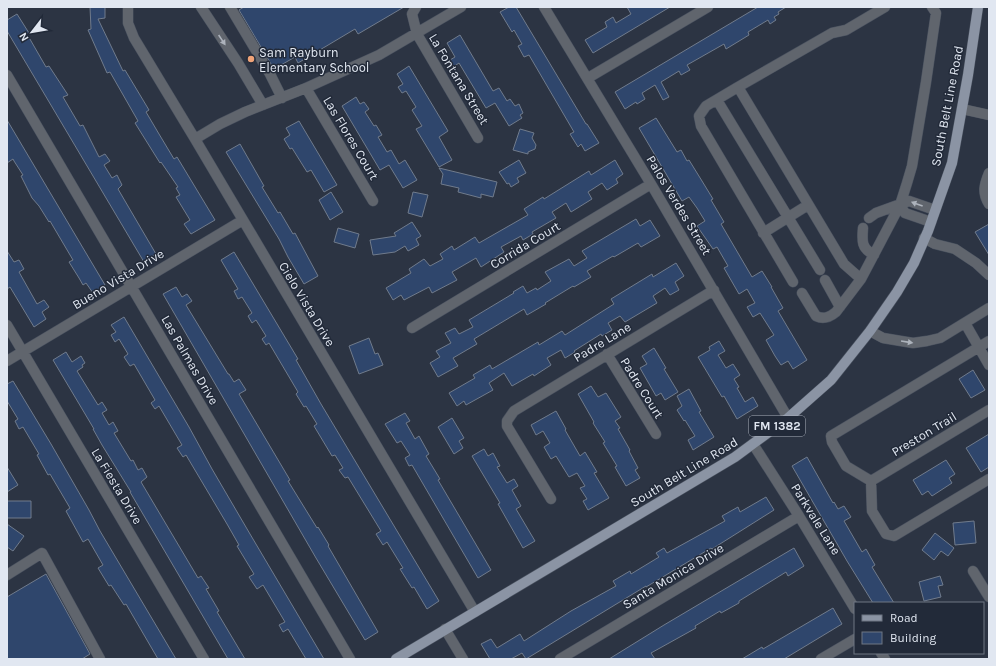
<svg xmlns="http://www.w3.org/2000/svg" width="996" height="666" font-family="Karla,sans-serif">
	<rect width="100%" height="100%" fill="#2c3443"/>
	<path fill="#2f466c" stroke="#707b8c" d="M90 7H105V18L98 19 123 71 125 70 149 110 146 112 159 134 174 159 177 157 215 220 191 234 184 224 190 220 176 197 180 195 176 188 178 187 161 162 160 163 135 123 138 121 110 72 107 73 88 30 91 29Z
		M244 7H404L358 34 355 29 298 63 295 57 274 69 239 10Z
		M509 7H516L586 124H587L599 143 585 151 581 144 578 147 570 134 574 132 529 55 524 57 518 46 522 44 514 30 512 32 500 12Z
		M627 7H670L593 53 585 40 607 27 605 22 613 17 616 23 631 14Z
		M758 7H786L778 12 779 14 774 17 776 20 770 24 768 20 748 32 749 35 726 49 724 44 687 65 690 70 681 75 679 71 661 82 669 97 663 100 655 85 642 93 645 99 637 104 636 102 625 109 615 92Z
		M17 14 29 33 27 34 46 67 49 66 68 95 63 97 80 126 83 125 99 157 105 154 110 161 104 165 112 178 117 175 122 185 118 189 156 254 144 262 7 31V20Z
		M460 35 493 91 499 88 507 101 510 99 515 106 519 104 523 113 520 115 522 118 509 126 495 103 486 108 459 63 453 67 450 60 455 57 447 43Z
		M409 66 448 131 439 137 452 160 439 167 416 129 422 126 412 110 416 107 406 91 402 93 398 87 403 84 397 74Z
		M356 97 360 104 364 102 369 109 365 112 374 126 376 125 382 135 378 137 387 152 391 150 399 164 405 160 417 180 403 188 389 165 380 170 342 106Z
		M656 118 677 152 681 150 687 161 689 160 702 181 713 199 711 200 724 222 721 224 752 277 762 271 772 287H771L783 308 778 311 807 360 793 369 788 361 781 365 775 356 766 340 774 335 760 313 753 317 747 307 755 303 747 289 739 294 724 268 728 266 717 247 713 249 697 226 705 221 697 208 689 197 682 201 639 128Z
		M7 120 105 285 93 293 86 283 83 285 79 278 69 262 73 260 50 221 49 222 39 206 32 198 21 176 23 175 14 161 13 159 7 163Z
		M299 121 337 185 324 192 311 170 307 172 292 148 290 149 284 139 290 135 286 128Z
		M520 129 534 133 532 138 536 145 535 149 528 152V154L513 150Z
		M240 144 264 186 262 187 278 213 280 212 293 234 295 233 318 276 304 284 288 257 279 239 226 152Z
		M519 160 526 173 517 178 519 182 511 187 509 183 507 184 499 172Z
		M615 160 623 174 616 179 618 183 607 190 602 183 588 192 592 199 571 212 566 203 552 212 556 218 532 232 533 234 523 240 521 236 501 247 504 252 481 267 476 258 452 272 457 280 432 293 429 287 404 300 401 295 393 300 386 288 411 273 409 269 424 259 430 266 443 259 440 254 452 246 454 250 475 237 479 243 528 215 524 209 543 197 544 199 589 171 591 175Z
		M439 168 497 182 493 197 481 194V198L458 192 459 188 441 184 443 174Z
		M331 192 343 212 330 220 319 200Z
		M413 192 428 195 422 217 408 213Z
		M636 219 640 226 650 220 660 236 641 247 638 243 614 257 613 256 587 271 591 277 574 287 573 286 545 303 546 304 527 315 524 309 474 339 477 344 453 358 458 366 438 377 430 363 440 357 436 351 451 343 445 333 455 328 459 334 473 327 469 320 514 293 513 292 523 286 527 293 536 288 537 290 551 281 545 272 569 259 574 266 587 258 582 251Z
		M412 222 421 236 416 239 419 245 408 251 405 246 395 252 373 255 370 240 396 236 394 233Z
		M989 224V255L975 232Z
		M338 228 359 234 355 248 334 242Z
		M7 251 14 262 19 260 24 269 19 272 37 304 44 300 49 307 42 312 46 319 34 327 10 287 7 289Z
		M234 252 298 359 296 360 321 404 439 601 427 609 414 587 412 588 400 569 403 568 387 542 383 545 376 534 381 531 348 477 345 478 339 470 343 468 335 455 332 456 314 426 317 424 306 406 304 407 296 394 298 392 269 343 266 345 262 339 266 336 256 320 252 323 248 316 252 313 242 297 238 299 234 291 238 289 221 260Z
		M676 263 684 276 675 282 679 290 670 295 665 288 653 296 657 303 625 322 620 316 608 323 612 330 602 336 601 334 574 351 575 352 565 358 561 350 547 358 551 365 534 376 533 374 512 386 504 373 489 383 493 390 466 405 464 401 457 406 449 393 475 378 473 375 490 365 492 369 538 342 539 345 562 331 565 335 614 304 611 299 652 274 653 277Z
		M176 287 182 297 187 294 192 301 186 305 228 374H229L234 382 239 379 246 390 239 394 290 480 288 481 317 528 318 527 329 545 328 546 378 632 365 640 316 558 163 294Z
		M124 317 189 427 212 469 250 534 324 659H306L288 629 283 632 279 625 285 622 263 585 257 589 249 577 254 574 237 546 239 545 227 524 186 455 183 457 177 448 182 445 159 406 155 409 151 403 155 400 134 364 130 366 124 357 128 354 119 339 115 342 111 335 116 332 111 325Z
		M369 338 375 354 378 353 383 365 359 374 349 346Z
		M719 341 725 351 718 355 726 368 733 364 740 375 734 379 739 387 737 388 745 402 753 397 758 406 737 419 724 396 722 397 698 357 710 350 709 347Z
		M654 348 666 368 664 369 678 392 665 400 661 393 656 396 640 368 647 364 642 356Z
		M66 352 72 362 81 356 85 363 82 365 83 367 77 371 98 405 102 402 107 410 102 413 109 425 113 422 118 431 114 433 131 461 133 460 138 470 142 468 147 477 141 482 198 578 201 576 209 588 206 589 219 611 217 612 245 659H228L130 492H131L102 445 93 429H94L53 360Z
		M973 370 985 390 971 398 959 379Z
		M13 381 51 444 89 510 100 531 176 659H158L126 604 124 605 111 585 109 586 98 568 103 565 88 539 83 542 66 511 70 508 50 474 48 475 37 455 39 454 23 427 19 429 15 421 18 419 7 401V384Z
		M591 386 598 397 606 393 621 417 615 421 620 428 618 429 630 450 629 451 638 468 635 470 640 478 626 486 615 467 617 466 603 443 605 442 593 423 594 422 578 394Z
		M689 389 701 411 699 412 714 437 693 450 688 440 695 436 685 420 684 421 677 410 682 406 677 396Z
		M556 411 566 429 565 430 580 456 585 452 597 472 594 473 609 498 588 510 583 501 587 499 580 488 585 486 577 473 569 477 556 456 551 459 544 447 550 443 543 431 536 435 531 425Z
		M405 413 410 421 406 423 415 439 419 436 429 454 426 456 440 479 438 480 491 570 478 578 412 465 409 466 405 458 410 455 401 441 397 443 385 424Z
		M452 418 464 438 459 441 463 448 454 454 438 427Z
		M989 434V467L981 472 966 448Z
		M484 449 488 456 493 453 500 466 497 467 507 483 514 479 518 486 512 490 521 506 516 509 535 541 523 548 498 504 500 503 472 456Z
		M807 457 833 503 834 502 838 509 844 506 851 517 844 521 862 552 866 549 875 565 872 567 894 603H873L847 561 792 466Z
		M946 460 955 474 949 478 952 483 932 496 928 491 922 495 913 480Z
		M7 467 18 485 7 492Z
		M766 497 774 510 712 549 711 548 646 587V586L526 659 522 653 511 659H490L481 644 491 639 497 648 520 634 524 641 571 611 616 586 613 581 630 571 631 574 659 557 656 553 664 548 667 553 725 521 722 516 738 507 740 512Z
		M7 501H31V518H7Z
		M974 521 976 543 955 545 953 523Z
		M7 524 24 536 13 551 7 547Z
		M935 533 954 548 948 556 941 551 934 560 922 550Z
		M794 548 804 566 788 576 786 572 739 601V603L721 613 720 611 695 626 696 628 651 653 655 659H609L664 625Z
		M46 574 90 654 82 659H7V597Z
		M940 576 943 585 938 586 941 597 924 601 919 582Z
		M833 608 842 624 784 659H742L762 647 763 649Z"/>
	<g fill="none" stroke-linecap="round" stroke-linejoin="round">
		<g stroke="#49515f" stroke-width="11">
			<path id="minor" d="M128 7V23L134 38 195 139 475 612
				M201 7 238 63 263 105
				M230 7 270 74 282 98
				M416 7 412 14 417 34 478 138
				M544 7 651 184 788 418
				M7 75 350 659
				M588 78 708 7
				M738 87 706 106 699 116 701 126 793 282
				M306 88 373 201
				M717 100 820 270
				M962 109 989 115
				M195 139 220 124 245 112 306 88 379 55 461 7
				M989 173C984 185 982 193 989 204
				M900 205 905 213 931 222
				M869 218 876 213 909 201 935 210
				M863 228C862 241 861 248 874 255
				M763 233 808 205
				M924 238 935 244 955 249 976 263 989 275
				M861 279 844 264 738 87 832 33 846 30 885 7
				M825 280 840 307
				M802 293 816 316C824 320 830 317 836 312L861 279 900 205 907 183 912 166 926 82 936 13 932 7
				M965 323 989 365
				M7 325 204 659
				M412 328 651 184
				M870 331 883 338 913 343 927 341 940 338 989 308
				M607 354 656 434
				M7 361 243 220
				M753 444 799 516 855 609
				M871 481 846 466 832 442 831 436 989 341
				M871 481 872 511 886 534 894 536 989 479
				M871 481 989 410
				M551 499 507 426V421L514 411 714 290
				M973 571 989 597
				M7 575 42 553 100 659
				M445 629 463 659
				M881 653 885 659
				M560 659 799 516
				M821 659 855 639"/>
		</g>
		<g stroke="#49515f" stroke-width="11">
			<path id="major" d="M396 659 735 457 788 418 831 380 870 331 897 292 914 263 928 231 952 163 968 75 978 7"/>
		</g>
		<use href="#minor" stroke="#60656d" stroke-width="10"/>
		<use href="#major" stroke="#8b94a4" stroke-width="10"/>
	</g>
	<defs><path id="oneway-solid" d="M-6-.8H1V-3.2L6.5 0L1 3.2V.8H-6Z"/></defs>
	<g fill="#adb3bc">
		<use href="#oneway-solid" transform="translate(222 40) rotate(56)"/>
		<use href="#oneway-solid" transform="translate(917 204) rotate(-160)"/>
		<use href="#oneway-solid" transform="translate(907 342) rotate(9)"/>
	</g>
	<circle fill="#efa378" stroke="#222a39" stroke-width="1.5" cx="251" cy="59" r="4"/>
	<g text-anchor="middle" dominant-baseline="central" stroke-width="3" stroke-linejoin="round" paint-order="stroke">
		<rect fill="#222a39" stroke="#a8aeba" stroke-width="1" x="749" y="416" width="56" height="20" rx="3"/>
		<g font-size="12" font-weight="bold" fill="#e1e7f1">
			<text x="777" y="426">FM 1382</text>
		</g>
		<g font-size="13" fill="#e1e7f1" stroke="#222a39" text-anchor="start">
			<text x="259" y="52">Sam Rayburn<tspan x="259" dy="15">Elementary School</tspan></text>
		</g>
		<g font-size="13" fill="#e1e7f1" stroke="#222a39">
			<text transform="translate(459 79) rotate(59)">La Fontana Street</text>
			<text transform="translate(947 106) rotate(-79)">South Belt Line Road</text>
			<text transform="translate(351 138) rotate(59)">Las Flores Court</text>
			<text transform="translate(679 205) rotate(59)">Palos Verdes Street</text>
			<text transform="translate(525 245) rotate(-31)">Corrida Court</text>
			<text transform="translate(118 279) rotate(-31)">Bueno Vista Drive</text>
			<text transform="translate(307 304) rotate(59)">Cielo Vista Drive</text>
			<text transform="translate(602 342) rotate(-31)">Padre Lane</text>
			<text transform="translate(190 360) rotate(60)">Las Palmas Drive</text>
			<text transform="translate(642 388) rotate(58)">Padre Court</text>
			<text transform="translate(924 434) rotate(-31)">Preston Trail</text>
			<text transform="translate(684 472) rotate(-31)">South Belt Line Road</text>
			<text transform="translate(117 486) rotate(59)">La Fiesta Drive</text>
			<text transform="translate(816 519) rotate(58)">Parkvale Lane</text>
			<text transform="translate(673 576) rotate(-31)">Santa Monica Drive</text>
		</g>
	</g>
	<rect width="996" height="666" fill="none" stroke="#e1e7f1" stroke-width="16"/>
	<rect x="854" y="602" width="130" height="52" fill="#222a39" stroke="#6e7683"/>
	<rect x="862" y="615" width="20" height="6" fill="#8b94a4" stroke="#6e7683"/>
	<text x="890" y="622" font-size="12" fill="#e1e7f1">Road</text>
	<rect x="862" y="632" width="20" height="12" fill="#2f466c" stroke="#6e7683"/>
	<text x="890" y="642" font-size="12" fill="#e1e7f1">Building</text>
	<g transform="translate(32 32) rotate(239)" stroke="#222a39" stroke-width="3" paint-order="stroke">
	<path d="M0-3L7 15L0 10L-7 15Z" fill="#e1e7f1"/>
	<text y="-6" font-size="11" font-weight="bold" text-anchor="middle" fill="#e1e7f1">N</text>
	</g>
</svg>
